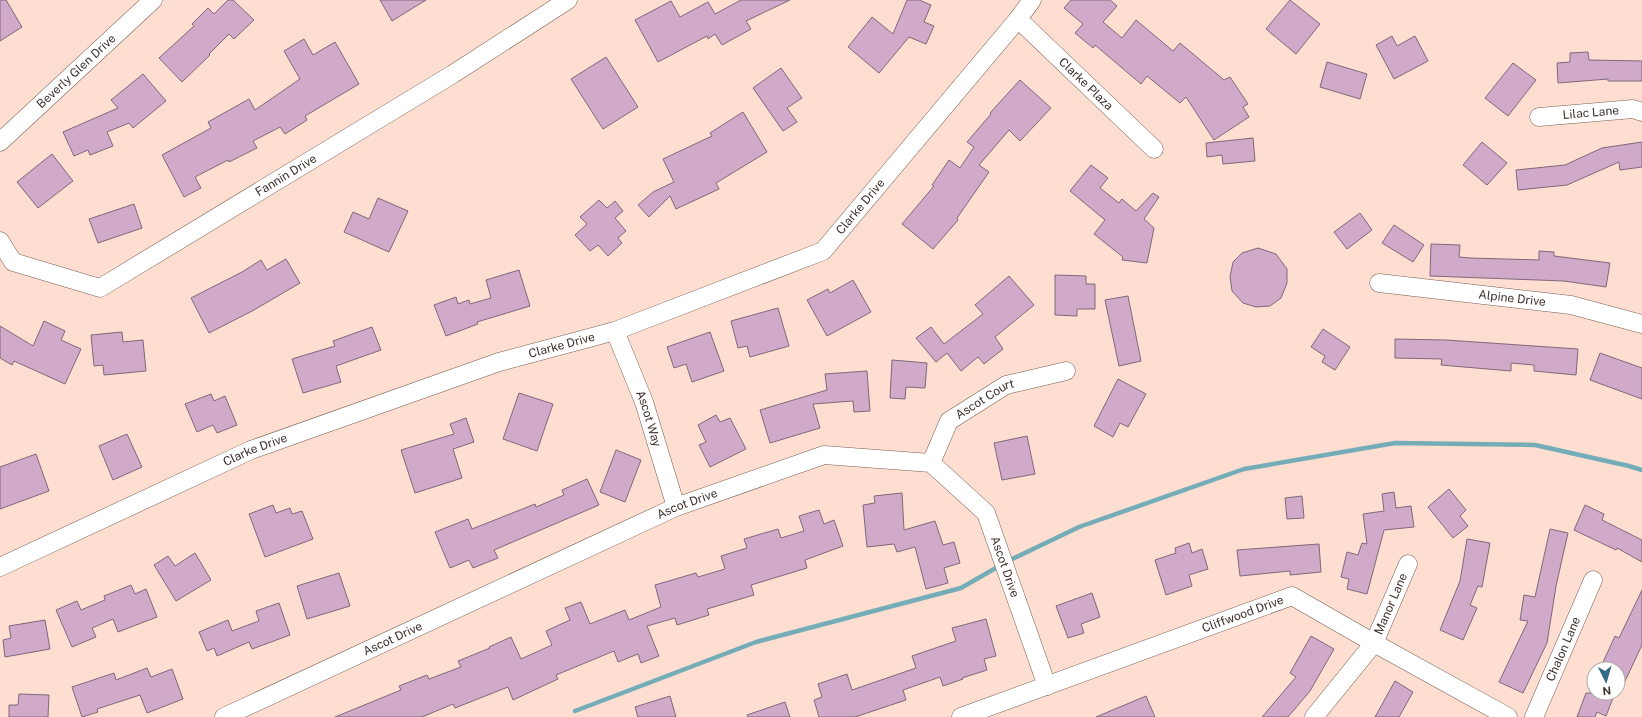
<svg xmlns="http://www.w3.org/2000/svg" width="1642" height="717" font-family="'Public Sans',sans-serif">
	<rect width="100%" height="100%" fill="#fdded1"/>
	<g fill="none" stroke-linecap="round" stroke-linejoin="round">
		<path stroke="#74adb7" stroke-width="4.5" d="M1008 561 1079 527 1244 469 1395 443 1535 445 1629 466 1642 470
			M575 711 756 642 961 588 1001 565"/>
	</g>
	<path fill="#d1aac9" stroke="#7f687a" d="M0 0H6L22 27 0 41Z
		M228 0H233L254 20 234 39 229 34 209 54 210 55 182 82 159 58 194 26 192 24 208 8 214 14Z
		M380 0H426L392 21Z
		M741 0H790L746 21 751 29 722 45 715 34 708 39 707 36 658 62 635 20 671 1 680 17 708 2 715 14Z
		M907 0H919L931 5 924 22 934 26 926 44 909 37 879 73 848 47 872 17 893 34Z
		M1071 0H1110L1117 6 1103 22 1122 38 1136 20 1173 51 1180 43 1224 80 1230 77 1248 104 1243 107 1249 117 1214 140 1186 97 1180 103 1147 76 1141 84 1095 45 1093 48 1075 33 1083 24 1064 8Z
		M1290 0 1320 24 1296 54 1266 29Z
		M1392 36 1397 46 1415 36 1428 61 1394 79 1376 45Z
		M304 39 313 55 335 42 359 84 305 116 307 120 285 134 280 127 253 141 257 148 229 162 228 160 195 177 201 188 184 197 162 155 211 128 208 122 249 99 255 110 300 79 284 51Z
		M1588 52 1589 60 1642 61V81H1608V79L1558 83 1557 63 1570 62V53Z
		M606 57 638 107 603 129 571 79Z
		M1327 62 1367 74 1360 99 1320 87Z
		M1513 63 1536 80 1508 116 1485 98Z
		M781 68 802 98 787 108 797 122 783 131 753 88Z
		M143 74 166 101 133 128 129 123 107 132 113 146 90 155 88 150 74 156 63 132 118 108 111 100Z
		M1020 80 1051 108 1020 141 1009 130 979 165 989 172 957 218 958 220 933 249 902 224 934 186 932 185 949 160 960 168 974 147 967 142 991 114 990 113Z
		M743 112 767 152 716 183 719 189 676 209 670 196 649 217 638 205 653 192 674 182 663 159 712 136 710 133Z
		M1253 138 1255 161 1223 164 1222 155 1207 157 1206 143Z
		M1482 142 1507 163 1487 185 1463 165Z
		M1642 142V167L1620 170 1619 162 1567 185 1518 190 1516 170 1565 165 1602 148Z
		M52 154 73 181 38 208 17 182Z
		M1091 165 1108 178 1100 188 1119 203 1122 199 1136 211 1153 193 1159 197 1144 219 1154 228 1147 263 1122 260 1123 257 1094 234 1105 220 1070 191Z
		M378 198 408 211 389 252 344 232 353 212 369 219Z
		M599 200 607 208 615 201 623 211 615 218 626 231 618 238 622 243 608 256 598 245 590 251 575 235 587 224 580 217Z
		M134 204 142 228 98 243 89 219Z
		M1360 213 1372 230 1347 249 1334 232Z
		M1394 225 1424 245 1413 262 1382 243Z
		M1431 244 1460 245 1459 257 1471 258 1539 260V251L1554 252V256L1610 263 1606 287 1564 281 1430 276Z
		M1258 248 1276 254 1287 269V283L1281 298 1270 306 1256 307 1243 303 1232 291 1230 277 1233 262 1242 253Z
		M286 259 300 283 254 310 209 333 191 298 242 272 261 260 267 270Z
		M519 270 530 306 477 322 478 324 446 336 434 305 456 297 458 304 469 300 470 304 491 298 486 280Z
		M1055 275 1086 276V284H1095V309H1077V316L1055 315Z
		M1009 276 1034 305 995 337 1003 349 984 364 978 357 961 371 947 353 936 362 916 338 931 327 944 344 983 314 975 305Z
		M853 280 871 312 827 336 807 300 828 289 830 293Z
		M1128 296 1141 361 1119 366 1105 300Z
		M778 308 789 346 750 357 747 346 738 348 731 321Z
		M44 321 65 331 61 340 81 349 65 384 14 361 12 365 0 358V326L33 346Z
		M372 327 381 350 336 366 341 382 303 393 292 359 335 346 333 341Z
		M1323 329 1350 347 1335 370 1322 362 1325 356 1311 347Z
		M122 332 123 342 143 340 146 371 104 375 103 365 94 366 91 335Z
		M710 332 724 371 692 382 686 364 674 368 667 347Z
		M1395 339 1446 340 1578 349 1576 375 1534 371V365L1511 363V371L1441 365 1442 359 1395 358Z
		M1600 353 1642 368V399L1590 380Z
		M892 360 927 363 925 388 906 387 905 399 890 398Z
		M867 371 870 411 854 412 853 401 813 404 820 428 770 443 760 410 827 390 825 374Z
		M1118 379 1146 394 1128 427 1120 423 1113 437 1094 426Z
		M519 393 553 404 537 451 503 439Z
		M211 394 214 401 225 396 237 425 217 433 213 425 197 432 185 404Z
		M716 415 720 422 730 418 746 449 710 467 699 445 706 442 698 425Z
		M466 418 474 442 453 449 462 478 415 493 401 450 454 434 450 424Z
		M127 434 142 467 113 480 99 446Z
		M1027 436 1035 474 1002 480 994 443Z
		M616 450 641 460 625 502 600 492Z
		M36 454 49 491 0 509V467Z
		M587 479 599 505 494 550 498 558 473 568 469 560 450 568 435 532 468 519 472 529 535 504 536 507 564 495 562 490Z
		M1449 489 1466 510 1460 516 1468 526 1453 538 1428 507Z
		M1394 492 1396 508 1411 506 1414 527 1384 530 1367 594 1347 589 1349 579 1341 577 1347 552 1358 555 1362 543 1367 544 1363 514 1384 511 1382 494Z
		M902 493 904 530 935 521 943 545 954 542 960 563 944 568 948 583 926 589 915 547 897 552 894 544 867 547 863 505 875 503 874 496Z
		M1302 496 1304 518 1287 519 1285 498Z
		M273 505 276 513 290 508 292 514 302 511 313 539 265 557 249 514Z
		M1585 505 1604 514 1602 520 1642 540V562L1617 548 1616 550 1574 530Z
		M819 510 824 524 834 520 843 546 805 560 807 568 751 585 754 595 707 609 709 615 677 625 675 618 647 626 659 656 641 663 638 654 618 662 614 651 556 675 558 679 513 700 508 687 455 708 453 704 422 717H335L401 690 399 686 427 675 429 679 461 667 458 661 490 648 489 647 511 637 521 659 552 645 546 631 570 620 565 608 581 602 590 624 625 610 629 620 661 607 655 585 696 573 698 577 725 569 721 556 747 548 744 539 778 529 781 538 804 531 799 516Z
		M1550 529 1568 533 1556 586 1547 643 1523 693 1499 682 1528 621 1520 620 1524 595 1535 597Z
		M1467 539 1490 543 1482 587 1478 586 1470 605 1477 608 1463 640 1440 630 1460 581Z
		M1189 543 1192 553 1202 549 1208 569 1189 575 1192 586 1166 595 1155 560 1176 553 1175 548Z
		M1319 544 1321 572 1290 575V571L1240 576 1237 550Z
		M195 553 211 580 176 601 154 565 168 556 175 566Z
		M339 573 350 606 307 619 297 586Z
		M131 585 135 594 146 589 157 617 118 632 113 619 92 628 96 637 72 647 56 610 77 601 81 610 105 600 104 596Z
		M1642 590V645L1618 696V669H1600L1615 636 1619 638Z
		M1092 593 1100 617 1081 624 1084 633 1068 638 1056 606Z
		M279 603 290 635 252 649 249 642 217 656 214 648 207 651 199 632 228 620 232 631 259 621 256 611Z
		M986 619 996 656 984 659 987 670 962 678 963 679 943 686 940 677 903 690 906 700 855 717H819L814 700 822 697 818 684 847 674 852 690 916 668 912 656 956 641 952 628Z
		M45 620 50 649 5 657 3 640 11 638 9 626Z
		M1311 636 1334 649 1310 691 1288 717H1262L1296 677 1290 673Z
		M147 668 151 677 172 669 183 699 147 713 140 695 97 709 98 712 82 717 72 687 114 673 116 680Z
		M1395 681 1413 692 1399 717H1375Z
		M1586 693H1615L1606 716 1597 712 1595 717H1577Z
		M19 694 49 695 48 717H9V705H18Z
		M670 696 676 717H638L635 707Z
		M1146 696 1155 717H1096Z
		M785 702 790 717H748L747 715Z"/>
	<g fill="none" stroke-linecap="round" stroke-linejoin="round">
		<g stroke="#785e52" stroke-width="19">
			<g id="minor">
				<path id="s1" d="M1018 19 1154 149"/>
				<path id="s2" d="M1539 117 1633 109 1642 112"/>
				<path id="s3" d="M0 142 153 0"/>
				<path id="s4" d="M0 241 13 262 100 288 453 74 568 0"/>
				<path id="s5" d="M1379 283 1571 305 1642 324"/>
				<path id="s6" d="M615 331 644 402 676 507"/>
				<path id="s7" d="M931 463 949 421 1006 385 1066 371"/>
				<path id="s8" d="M0 567 251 450 499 362 615 331 823 251 1018 19 1032 0"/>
				<path id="s9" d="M224 717 676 507 824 455 931 463 986 513 1047 686"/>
				<path id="s10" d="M961 717 1292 596 1374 643 1508 717"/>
				<path id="s11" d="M1314 717 1374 643 1408 564"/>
				<path id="s12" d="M1534 717 1593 580"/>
			</g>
		</g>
		<use href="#minor" stroke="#fff" stroke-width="18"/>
	</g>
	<g text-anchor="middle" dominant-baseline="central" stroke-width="3" stroke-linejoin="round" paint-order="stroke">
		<g font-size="12" fill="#3d312c" stroke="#fff">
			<text stroke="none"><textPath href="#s3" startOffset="104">Beverly Glen Drive</textPath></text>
			<text stroke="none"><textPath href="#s1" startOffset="94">Clarke Plaza</textPath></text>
			<text stroke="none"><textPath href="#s2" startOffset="52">Lilac Lane</textPath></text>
			<text stroke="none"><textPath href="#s4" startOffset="333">Fannin Drive</textPath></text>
			<text stroke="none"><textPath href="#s8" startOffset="941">Clarke Drive</textPath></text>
			<text stroke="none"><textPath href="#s5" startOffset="134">Alpine Drive</textPath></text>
			<text stroke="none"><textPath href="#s8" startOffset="605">Clarke Drive</textPath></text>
			<text stroke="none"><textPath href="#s7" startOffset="88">Ascot Court</textPath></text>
			<text stroke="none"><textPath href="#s6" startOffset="94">Ascot Way</textPath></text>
			<text stroke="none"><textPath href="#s8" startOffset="281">Clarke Drive</textPath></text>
			<text stroke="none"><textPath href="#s9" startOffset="510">Ascot Drive</textPath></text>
			<text stroke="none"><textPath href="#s9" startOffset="894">Ascot Drive</textPath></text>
			<text stroke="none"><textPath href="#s11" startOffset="138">Manor Lane</textPath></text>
			<text stroke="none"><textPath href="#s10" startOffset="300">Cliffwood Drive</textPath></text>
			<text stroke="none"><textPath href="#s9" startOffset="186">Ascot Drive</textPath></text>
			<text stroke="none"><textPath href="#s12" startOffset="74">Chalon Lane</textPath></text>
		</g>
	</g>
	<g transform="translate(1606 681) rotate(175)"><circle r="19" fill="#ffffff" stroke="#b1adab"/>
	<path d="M0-3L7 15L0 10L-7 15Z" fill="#326c84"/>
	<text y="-6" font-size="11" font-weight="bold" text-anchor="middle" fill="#3d312c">N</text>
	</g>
</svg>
